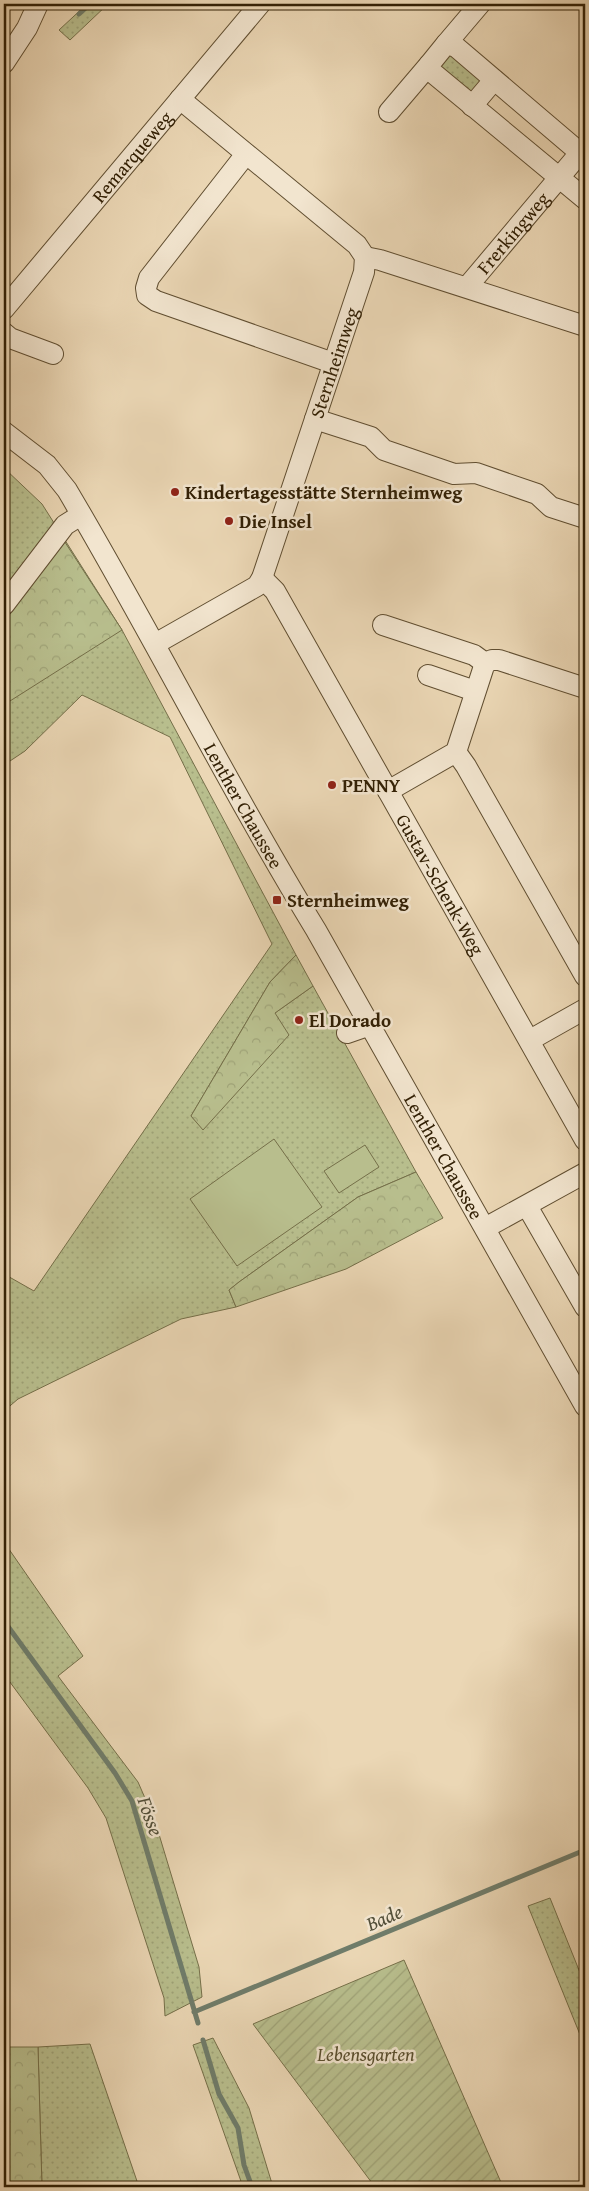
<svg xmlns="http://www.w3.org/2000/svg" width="589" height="2191" font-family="'Gentium Book Plus',serif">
	<defs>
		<pattern id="grass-dots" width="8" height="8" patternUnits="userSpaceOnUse" patternTransform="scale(1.25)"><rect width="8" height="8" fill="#b8be8d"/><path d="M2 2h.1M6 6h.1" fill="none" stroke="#9fa378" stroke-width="1.8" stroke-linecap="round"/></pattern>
		<pattern id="forest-crowns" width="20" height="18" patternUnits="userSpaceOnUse" patternTransform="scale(1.25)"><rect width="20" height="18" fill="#b8be8d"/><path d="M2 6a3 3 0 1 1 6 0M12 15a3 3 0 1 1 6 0" fill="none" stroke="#9fa378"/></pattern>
		<pattern id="garden-furrows" width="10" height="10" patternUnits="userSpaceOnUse" patternTransform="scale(1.25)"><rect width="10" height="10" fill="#b8be8d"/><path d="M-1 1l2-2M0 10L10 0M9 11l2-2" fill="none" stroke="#9fa378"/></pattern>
	</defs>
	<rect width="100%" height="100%" fill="#ebd7b5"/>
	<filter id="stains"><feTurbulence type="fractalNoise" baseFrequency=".004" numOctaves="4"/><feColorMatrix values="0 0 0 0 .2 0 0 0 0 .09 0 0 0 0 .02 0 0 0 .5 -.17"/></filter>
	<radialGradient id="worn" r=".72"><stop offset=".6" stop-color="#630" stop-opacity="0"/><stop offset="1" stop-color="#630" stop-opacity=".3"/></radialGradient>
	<path fill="url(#grass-dots)" stroke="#756f49" d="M87 4H108L70 40 59 30Z
		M452 54 481 81 471 92 439 68 441 58Z
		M4 468 42 504 122 630 296 955 270 982 191 1116 203 1129 275 1013 313 986 416 1172 358 1197 239 1282 229 1290 236 1307 181 1319 18 1399 4 1411V1274L34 1291 272 944 170 737 82 695 25 751 4 765Z
		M4 1542 83 1656 58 1676 138 1782 155 1821 199 1967 202 1997 165 2016 164 1998 106 1818 88 1788 4 1674Z
		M550 1898 585 1985V2047L528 1906Z
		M213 2038 249 2108 273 2187H243L193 2045Z
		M90 2044 139 2187H42L38 2047Z"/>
	<path fill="url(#forest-crowns)" stroke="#756f49" d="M59 533 122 630 10 701 4 703V605Z
		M296 955 313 986 275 1013 289 1035 203 1130 191 1116 270 982Z
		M416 1172 443 1218 346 1269 236 1307 229 1290 239 1282 358 1197Z
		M4 2047H38L42 2187H4Z"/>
	<path fill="url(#garden-furrows)" stroke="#756f49" d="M404 1960 503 2187H375L253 2024Z"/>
	<path fill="#b8be8d" stroke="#756f49" d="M274 1139 322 1207 237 1266 190 1199Z
		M365 1145 379 1167 339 1193 324 1171Z"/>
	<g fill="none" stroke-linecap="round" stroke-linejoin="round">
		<path stroke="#6f7c6a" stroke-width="5" d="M79 14 90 4
			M4 1621 115 1773 132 1801 198 2023
			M194 2012 585 1850
			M203 2040 219 2094 238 2128 244 2165 252 2187"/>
		<g stroke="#604e31" stroke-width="22">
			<g id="minor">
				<path d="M446 44 480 4"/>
				<path d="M4 63 27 28 38 4"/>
				<path d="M472 106 494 80"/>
				<path d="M389 112 429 65"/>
				<path d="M246 154 149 278 146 288 147 295 156 301 333 363"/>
				<path d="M585 157 456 47 446 44 429 65 433 73 585 199"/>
				<path d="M365 257 380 260 585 326"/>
				<path id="s1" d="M467 287 585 147"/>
				<path id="s2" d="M4 309 260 4"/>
				<path d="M4 333 10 338 53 354"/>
				<path d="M315 419 371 437 384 450 454 474 476 473 537 494 551 507 585 518"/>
				<path id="s3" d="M4 432 47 465 67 490C153 635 228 786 316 930L585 1406"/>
				<path id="s4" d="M262 578 275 591 585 1140"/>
				<path d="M4 605 65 525 81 515"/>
				<path d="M383 625 474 655 485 663"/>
				<path id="s5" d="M155 644 257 586 262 578 364 272 365 257 357 245 180 99"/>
				<path d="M428 675 475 691"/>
				<path d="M456 752 466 766 585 976"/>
				<path d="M388 791 456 752 485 663 492 660H499L585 688"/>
				<path d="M347 1033 370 1025"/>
				<path d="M530 1040 585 1009"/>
				<path d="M527 1206 585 1307"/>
				<path d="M485 1228 585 1173"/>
			</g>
		</g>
		<use href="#minor" stroke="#f2e5cf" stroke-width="20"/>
	</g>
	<g fill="#8f2418" stroke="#f2e5cf" stroke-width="2">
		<circle cx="175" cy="492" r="5"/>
		<circle cx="229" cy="521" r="5"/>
		<circle cx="332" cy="785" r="5"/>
		<rect x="272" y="895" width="10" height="10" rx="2.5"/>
		<circle cx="299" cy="1020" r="5"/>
	</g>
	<g text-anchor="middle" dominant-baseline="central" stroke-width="5" stroke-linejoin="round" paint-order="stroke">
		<g font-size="19" fill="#322005" stroke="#f2e5cf">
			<text stroke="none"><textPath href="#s2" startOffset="199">Remarqueweg</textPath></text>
			<text stroke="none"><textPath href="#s1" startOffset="71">Frerkingweg</textPath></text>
			<text stroke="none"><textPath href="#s5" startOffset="354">Sternheimweg</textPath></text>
			<text stroke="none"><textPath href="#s3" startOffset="448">Lenther Chaussee</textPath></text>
			<text stroke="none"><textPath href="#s4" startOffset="355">Gustav-Schenk-Weg</textPath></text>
			<text stroke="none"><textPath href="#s3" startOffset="852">Lenther Chaussee</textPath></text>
		</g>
		<g font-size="19" font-weight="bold" fill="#322005" stroke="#f2e5cf" text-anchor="start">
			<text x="185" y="492">Kindertagesstätte Sternheimweg</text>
			<text x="239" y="521">Die Insel</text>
			<text x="342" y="785">PENNY</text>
			<text x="287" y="900">Sternheimweg</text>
			<text x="309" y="1020">El Dorado</text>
		</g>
		<g font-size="19" font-style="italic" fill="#5a4f2e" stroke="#f2e5cf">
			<text x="366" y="2054">Lebensgarten</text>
		</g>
		<g font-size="20" font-style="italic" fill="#514e38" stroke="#f2e5cf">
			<text transform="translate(151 1816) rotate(70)">Fösse</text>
			<text transform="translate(384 1917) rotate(-23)">Bade</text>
		</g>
	</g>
	<rect width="589" height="2191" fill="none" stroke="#ebd7b5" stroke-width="20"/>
	<rect x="5" y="5" width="579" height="2181" fill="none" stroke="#322005" stroke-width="2.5"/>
	<rect x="10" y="10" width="569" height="2171" fill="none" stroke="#322005"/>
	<rect width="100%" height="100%" filter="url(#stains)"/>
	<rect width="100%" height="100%" fill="url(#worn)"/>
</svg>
